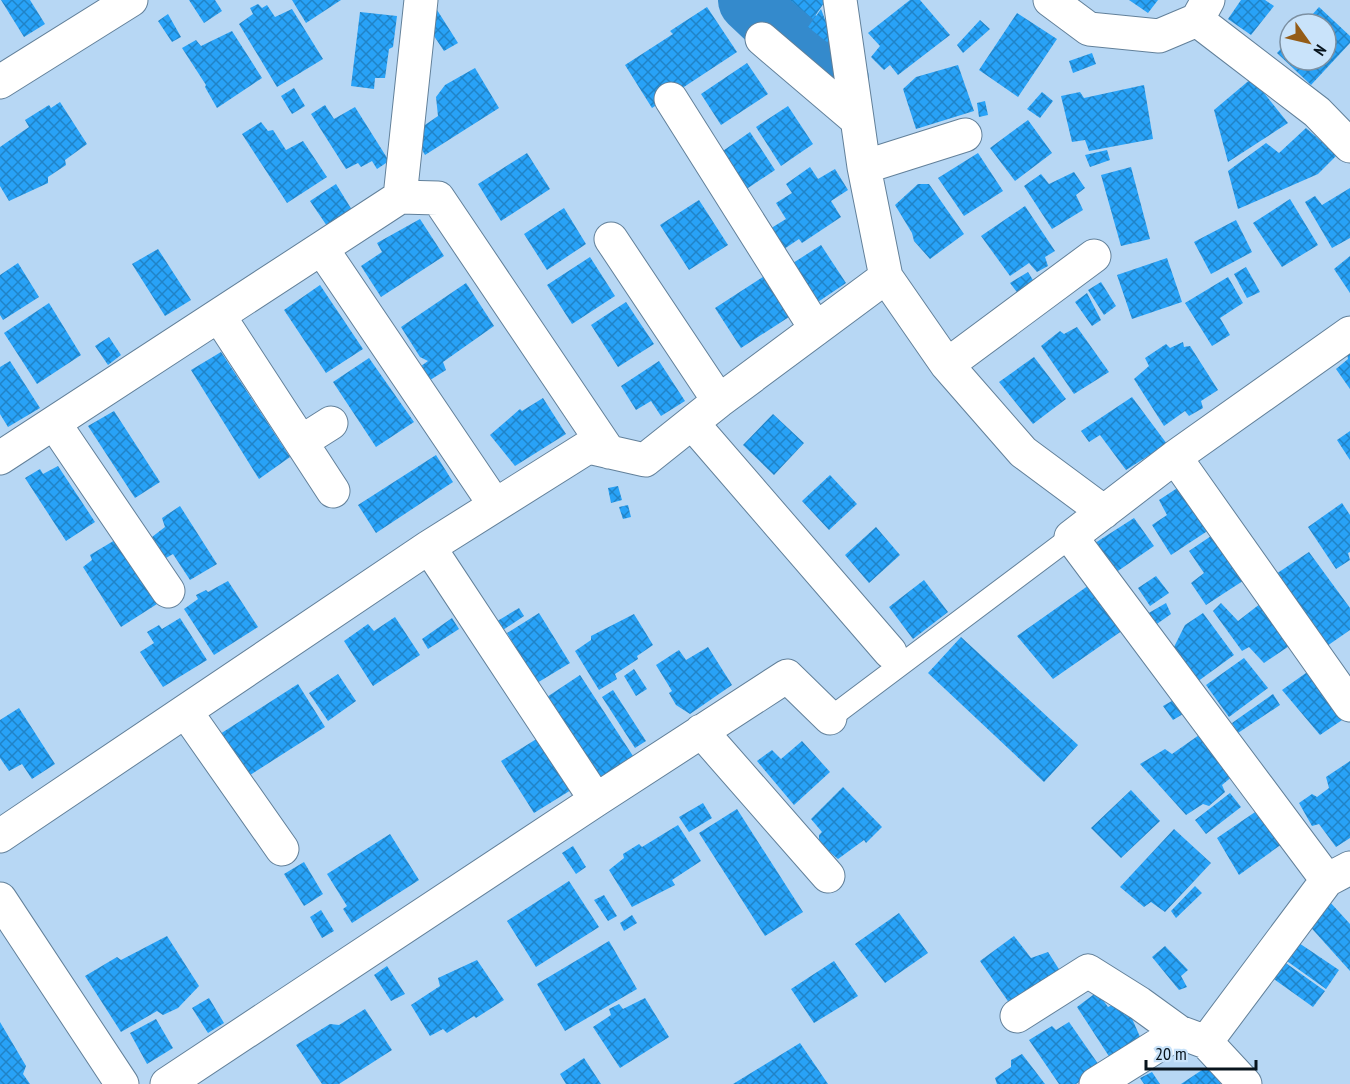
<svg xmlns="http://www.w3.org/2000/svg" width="1350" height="1084" font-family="'PT Sans Narrow',sans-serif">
	<defs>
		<pattern id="building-cross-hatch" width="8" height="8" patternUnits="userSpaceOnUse" patternTransform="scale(1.5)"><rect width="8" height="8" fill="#28a2f7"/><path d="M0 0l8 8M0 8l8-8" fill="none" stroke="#2083c7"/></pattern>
	</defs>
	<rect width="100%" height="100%" fill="#b7d7f4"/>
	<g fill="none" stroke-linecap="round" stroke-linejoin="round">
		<path stroke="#348acc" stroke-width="66" d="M751 0 836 80"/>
	</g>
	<path fill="url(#building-cross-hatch)" d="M1 0H30L45 24 24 37Z
		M189 0H215L222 11 204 23Z
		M292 0H341L306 23Z
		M790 0H826L813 19Z
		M910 0H920L950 35 898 75 890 65 884 70 871 57 880 46 868 33Z
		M1129 0H1158L1148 13Z
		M1241 0H1265L1274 6 1251 35 1228 19Z
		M432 2 458 43 444 51 434 36Z
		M258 4 262 8 267 5 275 17 292 9 323 59 277 87 239 24 253 14 250 8Z
		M707 7 737 52 652 108 625 65 673 34 670 31Z
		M1319 7 1350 36V43L1311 85 1277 53 1290 39V60H1326V24H1304Z
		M821 9 832 38 827 42 808 27Z
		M360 12 397 16 393 47 389 49 385 78H375L374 89 351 86Z
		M1017 13 1057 39 1018 97 979 70Z
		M168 14 181 37 172 42 158 21Z
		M980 20 990 29 963 53 957 45Z
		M232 31 262 78 217 108 205 87 206 85 182 48 196 40 201 46Z
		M1092 53 1096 64 1073 73 1069 61Z
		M747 63 768 94 721 125 701 94Z
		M958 65 974 111 916 129 903 89 916 77Z
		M475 68 499 108 425 155 421 148 422 127 438 116 436 97 445 85Z
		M1252 78 1288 123 1228 162 1214 110Z
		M1144 85 1153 139 1089 151 1085 140 1072 142 1061 96 1080 92 1084 98Z
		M294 88 305 106 292 114 281 96Z
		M1042 92 1053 101 1040 118 1027 109Z
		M985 101 988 115 979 117 977 103Z
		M60 102 87 144 65 160 66 165 48 177V183L9 201 0 186V147L29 127 25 120 49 105 51 108Z
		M325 105 334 119 355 107 389 161 377 169 372 161 361 167 358 163 346 169 311 114Z
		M788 106 813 144 781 166 756 127Z
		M1028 120 1052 153 1015 181 990 148Z
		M261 122 268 131 273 130 286 150 303 141 327 177 287 203 242 134Z
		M1306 128 1337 155 1318 174 1238 209 1228 171 1266 143 1279 153Z
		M750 132 775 170 745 190 720 153Z
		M1107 150 1110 160 1090 167 1085 155Z
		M527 153 550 189 501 221 478 184Z
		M978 153 1003 191 964 216 938 178Z
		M810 167 818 179 835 169 848 190 831 201 841 217 802 243 799 239 781 251 768 230 786 219 776 203 792 193 786 184Z
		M1131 167 1150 239 1121 246 1101 175Z
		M1074 172 1085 188 1076 195 1083 210 1052 229 1024 186 1041 174 1049 184Z
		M336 184 352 210 327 226 310 201Z
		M918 184H929L964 234 930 259 914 241 912 233 895 205Z
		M1350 188V238L1332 248 1305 202 1315 196 1322 205Z
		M1290 199 1318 245 1282 267 1253 223Z
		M699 200 728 245 689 270 660 225Z
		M1025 206 1055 251 1045 257 1048 266 1037 272 1029 263 1010 276 981 236Z
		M564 208 586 244 547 270 524 234Z
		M420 219 444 256 381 297 361 266 382 252 377 243Z
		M1236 220 1252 252 1211 274 1194 242Z
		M821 245 846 283 815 304 790 265Z
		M158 249 191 300 165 316 132 264Z
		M1350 256V293L1334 269Z
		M590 257 615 296 572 324 547 285Z
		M1167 258 1182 302 1132 319 1117 275Z
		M18 263 39 297 3 320 0 315V275Z
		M1246 267 1260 292 1247 298 1234 274Z
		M1028 272 1036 285 1020 296 1010 283Z
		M766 275 792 315 741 348 715 308Z
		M1228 277 1243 303 1220 318 1230 335 1212 346 1185 303Z
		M1101 282 1116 306 1104 315 1088 290Z
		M466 283 494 326 443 362 446 370 427 382 417 369 428 361 420 357 401 327Z
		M320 285 363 349 326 373 284 310Z
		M1087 293 1101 320 1092 326 1075 302Z
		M626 302 654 344 618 367 591 325Z
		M49 303 81 355 37 384 4 333Z
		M1077 327 1109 372 1074 394 1041 346 1060 331 1064 334Z
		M109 337 121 355 108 365 95 346Z
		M1183 342 1184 347 1190 346 1218 390 1201 401 1203 408 1189 416 1185 411 1164 426 1134 379 1149 366 1145 358 1166 344 1170 348Z
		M1350 351V389L1336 369 1348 359 1347 353Z
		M221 352 290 457 259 479 191 370Z
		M1034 357 1066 399 1033 424 999 382Z
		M369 358 414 422 376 447 333 382Z
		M10 361 40 408 8 427 0 414V367Z
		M659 361 685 401 661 416 651 401 636 410 621 386Z
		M1132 397 1167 444 1126 470 1100 435 1089 442 1081 431Z
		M543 398 566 434 515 466 490 435 520 409 522 411Z
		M114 411 160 482 135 498 88 426Z
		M773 414 804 443 774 475 743 445Z
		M1350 431V460L1337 440Z
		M436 455 453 482 376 533 358 505Z
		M58 466 95 522 66 541 25 478 40 469 43 474Z
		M830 475 857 504 829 530 802 501Z
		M1182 485 1212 528 1171 555 1152 525 1167 515 1159 500Z
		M618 486 622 500 611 503 608 488Z
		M1342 503 1350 515V552L1348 553 1350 560 1336 569 1308 527Z
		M628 505 631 517 623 519 619 507Z
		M180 506 217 564 190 580 173 554 166 558 152 537 165 527 162 518Z
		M1134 518 1154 546 1115 573 1092 545Z
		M876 527 900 555 869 583 845 555Z
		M1217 532 1249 577 1206 605 1191 583 1204 573 1189 551Z
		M115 540 157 604 121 627 83 567 92 560 90 555Z
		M1309 552 1350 608V630L1327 646 1276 574Z
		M1156 576 1169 593 1150 606 1138 588Z
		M924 580 948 612 913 639 889 607Z
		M228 581 258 627 214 655 184 609 198 599 196 595 206 590 208 592Z
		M1092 583 1126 628 1053 679 1017 636Z
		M1265 600 1295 642 1264 663 1249 647 1242 651 1213 611 1221 603 1238 621Z
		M1166 603 1171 614 1154 626 1147 614Z
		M519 608 524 616 500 632 494 623Z
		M539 613 570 663 537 683 507 633Z
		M1203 613 1234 655 1197 682 1173 649 1185 625Z
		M634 614 653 645 637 656 638 659 615 674 617 679 599 690 575 651 591 640V636Z
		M395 617 420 655 373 686 344 641 368 624 374 631Z
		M180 618 207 660 163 687 140 652 154 643 147 632 159 625 162 629Z
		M452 618 459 629 428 649 422 639Z
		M961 637 1078 745 1044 782 928 673Z
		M708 647 732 685 690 714 676 705 669 693 672 691 656 665 679 650 686 660Z
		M1244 658 1268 688 1229 717 1206 685Z
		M1313 668 1348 716 1320 735 1282 690Z
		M634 669 647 689 636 696 624 676Z
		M338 674 356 701 328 721 309 693Z
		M580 675 633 756 597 780 544 699Z
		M298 684 325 727 247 777 220 734Z
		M613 690 646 741 635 748 602 697Z
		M1273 694 1280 705 1238 733 1232 723Z
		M1179 697 1188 711 1173 720 1163 706Z
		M19 708 55 764 32 779 22 764 9 771 0 758V720Z
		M1202 733 1234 775 1222 785 1225 792 1209 806 1203 804 1186 815 1140 764 1165 749 1172 754Z
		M538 738 571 790 534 813 501 761Z
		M802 741 830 772 794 805 757 761 772 750 781 759Z
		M1350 761V838L1336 847 1319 824 1312 826 1299 803 1312 794 1317 797 1329 788 1326 777Z
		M843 787 882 827 866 843 864 840 838 859 819 843V835L822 832 811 819Z
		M1131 790 1160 821 1121 858 1091 828Z
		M1230 793 1241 807 1206 834 1195 820Z
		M703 803 712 818 689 832 679 817Z
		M1261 808 1286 841 1239 875 1217 838Z
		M737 809 803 912 765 936 699 833Z
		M678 825 701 861 672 880 675 885 632 907 609 870 624 858 623 854 639 844 642 847Z
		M1174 829 1211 863 1165 912 1151 902 1144 907 1120 887Z
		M390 834 419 880 352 923 343 909 347 906 327 874Z
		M573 846 586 867 576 874 562 853Z
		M304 862 323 894 304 906 284 874Z
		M569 881 599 927 536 967 507 921Z
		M1195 886 1202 893 1176 918 1171 911Z
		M604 895 617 916 608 921 594 900Z
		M1329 901 1350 924V971L1306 922Z
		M321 910 334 931 322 938 310 917Z
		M899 913 928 953 885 983 855 944Z
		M632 915 637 923 624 931 620 923Z
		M167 936 199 986 178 1008 163 1015 157 1011 121 1032 85 976 117 957 121 960Z
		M1014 936 1031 958 1048 952 1062 974 1012 1007 980 961Z
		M609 941 637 989 565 1031 537 984Z
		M1296 941 1339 970 1326 989 1284 959Z
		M1165 946 1188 970 1181 976 1187 987 1179 990 1152 957Z
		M477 960 504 1000 476 1018 474 1016 447 1033 443 1029 430 1036 411 1005 440 986 438 978Z
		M834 961 858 996 814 1023 791 989Z
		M1283 961 1325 991 1313 1007 1271 977Z
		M387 966 405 994 391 1001 374 975Z
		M1097 992 1108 1007 1117 1003 1125 1015 1130 1014 1144 1046 1114 1064 1077 1007Z
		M209 998 224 1023 208 1033 192 1008Z
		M645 998 669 1037 620 1068 593 1027 611 1015 609 1009 619 1004 623 1009Z
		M365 1009 392 1050 339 1084H322L296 1045 330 1024 339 1025Z
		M156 1019 173 1048 147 1064 130 1033Z
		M0 1022 26 1066 23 1074 30 1084H0Z
		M1069 1022 1101 1068 1076 1084H1059L1029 1040 1052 1026 1056 1030Z
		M800 1043 828 1084H733Z
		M1022 1054 1045 1084H997L995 1078 1011 1067V1060Z
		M584 1058 601 1084H566L560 1074Z
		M1208 1066 1221 1084H1181Z
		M1152 1072 1160 1084H1144L1140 1078Z"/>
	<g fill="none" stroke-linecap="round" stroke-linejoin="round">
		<g stroke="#62809a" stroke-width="23">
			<path id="lane" d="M830 718 1071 537"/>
		</g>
		<g stroke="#62809a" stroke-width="35">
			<path id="street" d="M840 0 864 167 886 277 947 365 1023 452 1104 512
				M1050 0 1089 29 1159 36 1197 20 1208 0
				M1197 20 1317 112 1350 146
				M762 39 857 120
				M0 82 131 0
				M671 99 816 329
				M864 167 965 135
				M400 197 438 198 609 452
				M611 239 719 401
				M322 249 495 505
				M219 316 333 491
				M947 365 1094 256
				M54 423 168 591
				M692 423 890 652
				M301 442 331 423
				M1175 457 1350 705
				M0 458 400 197 421 0
				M429 547 596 800
				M186 712 282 849
				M701 731 828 876
				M0 836 429 547 588 447 645 460 719 401 886 277
				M1327 880 1071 537 1175 457 1350 333
				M1017 1016 1088 971 1139 1003 1179 1032 1206 1042
				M167 1084 596 800 787 676 830 718
				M1096 1084 1179 1032
				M1245 1084 1206 1042 1327 880 1350 868"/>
		</g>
		<g stroke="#62809a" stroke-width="35">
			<path id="secondary" d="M0 899 122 1084"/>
		</g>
		<use href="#lane" stroke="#fff" stroke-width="21"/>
		<use href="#street" stroke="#fff" stroke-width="33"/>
		<use href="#secondary" stroke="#fff" stroke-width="33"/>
	</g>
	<g transform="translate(1308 42) rotate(124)"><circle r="28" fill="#c9e3fa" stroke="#7c90a2" stroke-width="1.5"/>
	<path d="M0-4.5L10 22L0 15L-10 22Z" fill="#945c17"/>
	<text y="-9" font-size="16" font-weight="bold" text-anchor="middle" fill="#08141d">N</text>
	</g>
	<path d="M1146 1060v9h110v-9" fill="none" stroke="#08141d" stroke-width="3"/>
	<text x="1155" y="1060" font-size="18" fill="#08141d" stroke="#c9e3fa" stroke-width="4.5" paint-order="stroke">20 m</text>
</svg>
